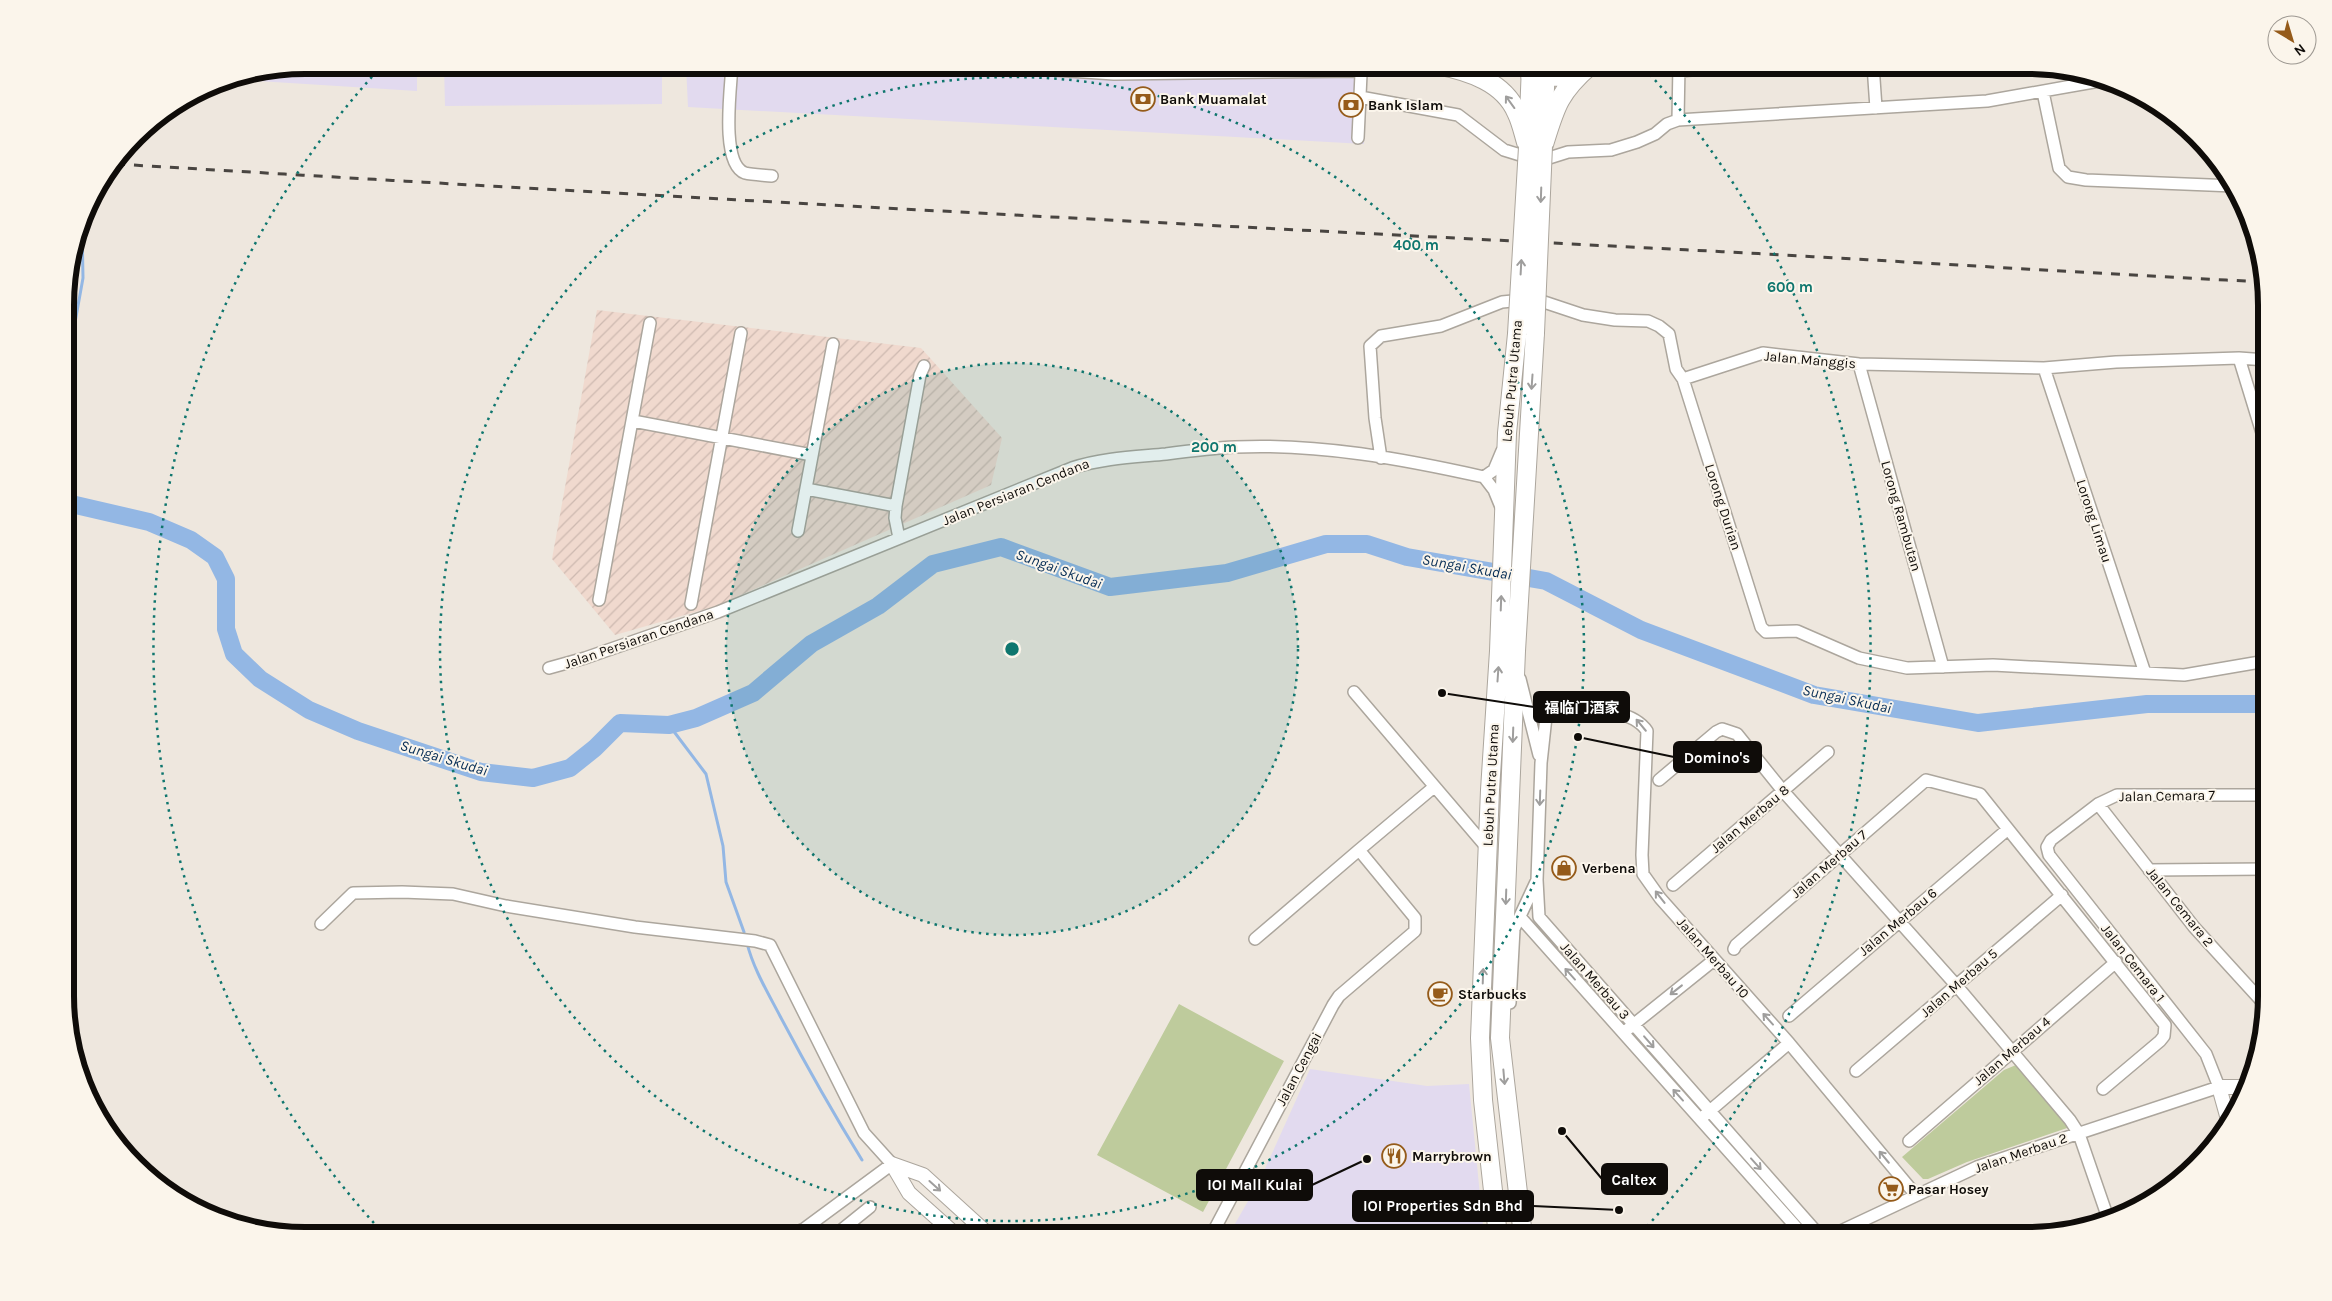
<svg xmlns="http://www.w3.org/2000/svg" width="2332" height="1301" font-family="Karla,'Noto Sans SC',sans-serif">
	<defs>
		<pattern id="industrial-furrows" width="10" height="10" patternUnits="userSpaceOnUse" patternTransform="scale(1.25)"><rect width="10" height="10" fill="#f0d9ce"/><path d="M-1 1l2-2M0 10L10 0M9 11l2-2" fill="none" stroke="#cdb9b0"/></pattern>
	</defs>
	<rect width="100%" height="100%" fill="#eee7de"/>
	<path fill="#e2daef" d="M304 65H417V91L241 80 242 77Z
		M444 65H662V104L445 106Z
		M686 65H1368L1364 144 688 107Z
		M1310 1069 1427 1086 1469 1084 1484 1236H1228L1259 1182Z"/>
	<path fill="url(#industrial-furrows)" d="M597 310 921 348 1002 438 991 485 716 606 615 635 552 559Z"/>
	<path fill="#becb9c" d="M1179 1004 1284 1061 1203 1212 1097 1155Z
		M2016 1065 2020 1067 2070 1127 1967 1162 1928 1179H1923L1902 1157 2004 1070Z"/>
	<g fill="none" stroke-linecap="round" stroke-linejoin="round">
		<path stroke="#93b7e4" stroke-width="3" d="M67 367 83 278 82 225
			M669 725 706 774 723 846 726 882 744 932
			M747 943C753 968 768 993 780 1016 806 1065 833 1113 862 1160"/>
		<path stroke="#93b7e4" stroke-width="18" d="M67 503 149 522 191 540 215 557 226 579V629L234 654 260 679 309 710 358 731 481 772 533 778 570 768 595 748 620 723 669 725 696 718 753 693 811 644 878 606 933 564 1001 547 1110 587 1227 573 1326 544H1367L1407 557 1546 581 1641 630 1814 695 1978 723 2147 704H2266"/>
		<g stroke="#aca69d" stroke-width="14">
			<path id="minor" d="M732 65C731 87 720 164 745 173 753 175 764 175 772 176
				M976 65 1114 74 1358 71 1361 74 1358 138
				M1679 65 1678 120 1987 101 2105 80
				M1873 65 1876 108
				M1679 71 1754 65
				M2043 92 2059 168 2068 177 2086 180 2234 186
				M1360 97 1458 115 1504 150 1533 159 1549 158 1568 152 1611 150 1637 142 1655 134 1667 124 1678 120
				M104 180H106
				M2239 358 2266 446
				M1859 364 1943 667
				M2044 368 2145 673
				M1683 379 1761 627 1766 632 1797 631 1859 658 1907 668 1993 665 2184 675 2266 661
				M633 421 812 455
				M1381 458 1375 418 1370 346 1381 336 1441 326 1502 302 1523 300 1544 302 1583 315 1615 320 1648 321 1659 326 1669 334 1676 369 1683 379 1763 353 1859 364 2044 368 2116 362 2239 358 2266 360
				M1484 477 1494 470 1502 451
				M1484 477 1494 490 1501 507
				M806 489 896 506
				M798 531 833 344
				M899 538 895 518 896 506 920 375 924 366
				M599 600 650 323
				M691 604 741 333
				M549 668 585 658 718 612 1072 468C1103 458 1135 457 1166 454 1189 451 1212 448 1235 447 1318 443 1403 459 1484 477
				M1520 679 1539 755
				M1354 692 1488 849
				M1659 780 1716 732 1722 729 1737 734 1783 791 1956 985 2070 1120 2079 1134 2109 1221
				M2098 804 2194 927 2267 1007
				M2149 870 2266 869
				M1673 885 1828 752
				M1520 917 1804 1236
				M321 924 353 893 402 892 453 894 506 906 635 927 755 941 770 945 864 1133 892 1164 804 1229 788 1236
				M1255 939 1359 850
				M1734 949 1736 945 1926 780 1980 794 2165 1025 2164 1036 2160 1041 2103 1089
				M1510 1003 1514 929 1536 882
				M1789 1016 2008 829
				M1628 1029 1714 960
				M1856 1071 2062 895
				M2225 1109H2237
				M1705 1115 1789 1043
				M1909 1141 2116 962
				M834 1236 870 1207
				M1211 1236 1333 1005 1339 996 1415 931V918L1359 850 1434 787
				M1820 1236 1539 917 1537 880 1541 763 1546 717 1554 708 1559 705C1585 708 1632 708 1647 731L1642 855 1643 874 1660 898 1789 1043 1915 1194
				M1830 1236 1977 1167 2219 1087 2206 1054 2049 855 2047 847 2051 840 2098 804 2117 795H2266"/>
		</g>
		<g stroke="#aca69d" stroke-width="16">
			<path id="tertiary" d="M2229 1123 2219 1087H2244
				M892 1164 923 1175 990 1236
				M892 1164 909 1193 957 1236"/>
		</g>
		<g stroke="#aca69d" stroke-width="20">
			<path id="primary" d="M1543 134 1546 65
				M1528 141 1531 65
				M1498 1236 1483 1100 1480 1038 1490 790 1499 651 1507 433 1517 334
				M1523 1236 1500 1038 1516 651 1535 333"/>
		</g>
		<g stroke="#aca69d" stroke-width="21">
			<path id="trunk" d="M1439 65C1469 71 1504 82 1517 113 1522 123 1524 135 1528 147
				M1531 77 1561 76 1580 69
				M1543 146C1555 107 1558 93 1590 65"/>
		</g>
		<use href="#minor" stroke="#fff" stroke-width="11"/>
		<use href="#tertiary" stroke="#fff" stroke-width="14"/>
		<use href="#primary" stroke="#fff" stroke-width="18"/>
		<use href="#trunk" stroke="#fff" stroke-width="19"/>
		<path stroke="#494541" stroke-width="3" stroke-dasharray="9 9" stroke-linecap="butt" d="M116 164C627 195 1138 222 1650 248 1855 258 2060 272 2265 282"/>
		<g stroke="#aca69d" stroke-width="20" stroke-linecap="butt">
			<path id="primary-bridge" d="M1535 333 1543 146
				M1517 334 1528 147"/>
		</g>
		<use href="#primary-bridge" stroke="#fff" stroke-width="18"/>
	</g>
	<defs><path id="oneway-shaft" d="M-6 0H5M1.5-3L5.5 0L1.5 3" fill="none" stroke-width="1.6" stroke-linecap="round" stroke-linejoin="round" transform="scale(1.25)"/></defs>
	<g stroke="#9f9e9d">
		<use href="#oneway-shaft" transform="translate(1510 102) rotate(-126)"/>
		<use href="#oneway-shaft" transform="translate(1541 195) rotate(92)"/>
		<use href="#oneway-shaft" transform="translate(1521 267) rotate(-87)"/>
		<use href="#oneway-shaft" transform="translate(1532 382) rotate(94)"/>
		<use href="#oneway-shaft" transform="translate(1501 603) rotate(-88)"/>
		<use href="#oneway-shaft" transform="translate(1498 674) rotate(-86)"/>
		<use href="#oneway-shaft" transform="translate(1641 725) rotate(-130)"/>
		<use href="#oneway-shaft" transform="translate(1513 735) rotate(92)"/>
		<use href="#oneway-shaft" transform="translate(1540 798) rotate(92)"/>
		<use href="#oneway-shaft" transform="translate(1506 897) rotate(92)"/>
		<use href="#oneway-shaft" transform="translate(1660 897) rotate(-128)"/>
		<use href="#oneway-shaft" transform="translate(1570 974) rotate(-132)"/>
		<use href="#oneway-shaft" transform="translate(1483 976) rotate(-88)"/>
		<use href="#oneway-shaft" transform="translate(1676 990) rotate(142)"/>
		<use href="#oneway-shaft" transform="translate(1768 1019) rotate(-132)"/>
		<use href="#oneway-shaft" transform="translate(1649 1042) rotate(49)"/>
		<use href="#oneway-shaft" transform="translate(1504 1077) rotate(85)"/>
		<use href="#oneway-shaft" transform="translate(1678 1095) rotate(-132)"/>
		<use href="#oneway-shaft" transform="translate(1884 1157) rotate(-130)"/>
		<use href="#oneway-shaft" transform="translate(1756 1164) rotate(48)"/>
		<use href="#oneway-shaft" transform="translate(935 1186) rotate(42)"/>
	</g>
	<circle cx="1012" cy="649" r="286" fill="#0f766e" fill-opacity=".12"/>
	<g fill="none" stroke="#0f766e" stroke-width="2.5" stroke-dasharray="2.5 5">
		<circle cx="1012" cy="649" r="286"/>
		<circle cx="1012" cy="649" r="572"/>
		<path d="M384 1234A858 858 0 0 1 379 69M1645 69A858 858 0 0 1 1640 1234"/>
	</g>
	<defs>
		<g id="bank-ring" transform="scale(1.25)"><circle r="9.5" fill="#fbf5eb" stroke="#955b1a" stroke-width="1.5"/><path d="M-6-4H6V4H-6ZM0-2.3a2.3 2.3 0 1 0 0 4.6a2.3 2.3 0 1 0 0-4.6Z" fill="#955b1a"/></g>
		<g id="shop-ring" transform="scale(1.25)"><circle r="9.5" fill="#fbf5eb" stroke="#955b1a" stroke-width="1.5"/><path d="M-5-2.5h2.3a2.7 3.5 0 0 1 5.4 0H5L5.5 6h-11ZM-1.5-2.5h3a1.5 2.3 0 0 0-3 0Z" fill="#955b1a"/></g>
		<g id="cafe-ring" transform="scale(1.25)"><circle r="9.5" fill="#fbf5eb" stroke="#955b1a" stroke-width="1.5"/><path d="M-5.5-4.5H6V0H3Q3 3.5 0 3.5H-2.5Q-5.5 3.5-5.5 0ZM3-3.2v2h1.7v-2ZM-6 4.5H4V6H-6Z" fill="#955b1a"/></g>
		<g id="restaurant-ring" transform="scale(1.25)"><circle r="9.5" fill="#fbf5eb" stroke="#955b1a" stroke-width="1.5"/><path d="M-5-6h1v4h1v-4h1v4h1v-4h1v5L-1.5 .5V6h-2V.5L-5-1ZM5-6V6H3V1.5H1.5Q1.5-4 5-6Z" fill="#955b1a"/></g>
		<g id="supermarket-ring" transform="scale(1.25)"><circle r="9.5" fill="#fbf5eb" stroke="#955b1a" stroke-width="1.5"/><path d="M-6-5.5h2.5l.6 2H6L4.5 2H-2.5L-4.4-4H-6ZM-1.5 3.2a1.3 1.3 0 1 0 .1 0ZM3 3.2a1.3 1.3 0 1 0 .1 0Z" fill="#955b1a"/></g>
	</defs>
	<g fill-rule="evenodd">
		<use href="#bank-ring" x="1143" y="99"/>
		<use href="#bank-ring" x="1351" y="105"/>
		<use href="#shop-ring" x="1564" y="868"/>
		<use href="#cafe-ring" x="1440" y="994"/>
		<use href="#restaurant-ring" x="1394" y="1156"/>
		<use href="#supermarket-ring" x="1891" y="1189"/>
	</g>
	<g text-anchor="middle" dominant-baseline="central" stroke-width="4" stroke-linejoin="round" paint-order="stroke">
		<g font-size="14" font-weight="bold" fill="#0f0c09" stroke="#fbf5eb" text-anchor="start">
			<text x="1160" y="99">Bank Muamalat</text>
			<text x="1368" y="105">Bank Islam</text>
			<text x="1582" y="868">Verbena</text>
			<text x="1458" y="994">Starbucks</text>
			<text x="1412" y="1156">Marrybrown</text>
			<text x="1908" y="1189">Pasar Hosey</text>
		</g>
		<g font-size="14" fill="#0f0c09" stroke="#fbf5eb">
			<text transform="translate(1810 360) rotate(5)">Jalan Manggis</text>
			<text transform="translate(1512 381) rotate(-85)">Lebuh Putra Utama</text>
			<text transform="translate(1016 492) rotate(-22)">Jalan Persiaran Cendana</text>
			<text transform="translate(1723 507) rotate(72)">Lorong Durian</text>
			<text transform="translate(1901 516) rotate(74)">Lorong Rambutan</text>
			<text transform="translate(2094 521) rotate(72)">Lorong Limau</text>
			<text transform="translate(639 639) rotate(-19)">Jalan Persiaran Cendana</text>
			<text transform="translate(1491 785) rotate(-87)">Lebuh Putra Utama</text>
			<text transform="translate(2167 796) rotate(-1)">Jalan Cemara 7</text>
			<text transform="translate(1750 819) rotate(-40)">Jalan Merbau 8</text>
			<text transform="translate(1829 864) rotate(-41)">Jalan Merbau 7</text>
			<text transform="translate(2180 907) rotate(51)">Jalan Cemara 2</text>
			<text transform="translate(1898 922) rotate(-40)">Jalan Merbau 6</text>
			<text transform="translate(1713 958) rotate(49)">Jalan Merbau 10</text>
			<text transform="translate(2133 963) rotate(52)">Jalan Cemara 1</text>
			<text transform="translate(1595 981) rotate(49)">Jalan Merbau 3</text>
			<text transform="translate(1959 983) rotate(-41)">Jalan Merbau 5</text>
			<text transform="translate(2012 1051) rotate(-41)">Jalan Merbau 4</text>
			<text transform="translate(1299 1069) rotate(-62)">Jalan Cengai</text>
			<text transform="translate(2021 1153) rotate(-19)">Jalan Merbau 2</text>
		</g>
		<g font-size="15" font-style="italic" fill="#062d55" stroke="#fbf5eb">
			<text transform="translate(1467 567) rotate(10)">Sungai Skudai</text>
			<text transform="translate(1059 569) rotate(20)">Sungai Skudai</text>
			<text transform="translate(1847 699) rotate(12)">Sungai Skudai</text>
			<text transform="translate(444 758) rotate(17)">Sungai Skudai</text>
		</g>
	</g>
	<path d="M0 0H2332V1301H0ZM305 74H2027A231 231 0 0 1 2258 305V996A231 231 0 0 1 2027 1227H305A231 231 0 0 1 74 996V305A231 231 0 0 1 305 74Z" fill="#fbf5eb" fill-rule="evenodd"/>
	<path fill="none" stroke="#0f0c09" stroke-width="6" d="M305 74H2027A231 231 0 0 1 2258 305V996A231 231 0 0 1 2027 1227H305A231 231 0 0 1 74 996V305A231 231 0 0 1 305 74Z"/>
	<circle cx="1012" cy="649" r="8" fill="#0f766e" stroke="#fbf5eb" stroke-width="2.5"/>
	<g font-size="15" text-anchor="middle" font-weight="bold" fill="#0f766e" stroke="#fbf5eb" stroke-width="4" stroke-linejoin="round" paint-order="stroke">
		<text x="1416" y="250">400 m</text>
		<text x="1790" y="292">600 m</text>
		<text x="1214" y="452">200 m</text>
	</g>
	<path fill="none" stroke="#0f0c09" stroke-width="2" d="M1442 693L1534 707M1578 737L1674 757M1562 1131L1602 1179M1367 1159L1312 1185M1619 1210L1533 1206"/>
	<g fill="#0f0c09" stroke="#fbf5eb" stroke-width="2">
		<circle cx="1442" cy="693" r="5"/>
		<circle cx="1578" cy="737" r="5"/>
		<circle cx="1562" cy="1131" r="5"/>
		<circle cx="1367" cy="1159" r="5"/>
		<circle cx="1619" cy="1210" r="5"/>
	</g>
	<g fill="#0f0c09" stroke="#0f0c09" stroke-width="2">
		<rect x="1534" y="692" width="95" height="30" rx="5"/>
		<rect x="1674" y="742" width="87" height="30" rx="5"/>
		<rect x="1602" y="1164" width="65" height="30" rx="5"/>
		<rect x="1197" y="1170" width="115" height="30" rx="5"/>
		<rect x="1353" y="1191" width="180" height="30" rx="5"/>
	</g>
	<g font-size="15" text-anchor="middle" font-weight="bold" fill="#fff">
		<text x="1582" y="713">福临门酒家</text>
		<text x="1717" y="763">Domino's</text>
		<text x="1634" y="1185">Caltex</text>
		<text x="1255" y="1190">IOI Mall Kulai</text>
		<text x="1443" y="1211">IOI Properties Sdn Bhd</text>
	</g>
	<g transform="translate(2292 40) rotate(142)"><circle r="24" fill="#fbf5eb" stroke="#9d9891"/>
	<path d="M0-4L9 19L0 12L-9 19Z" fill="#955b1a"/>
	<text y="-8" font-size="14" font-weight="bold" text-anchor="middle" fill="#0f0c09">N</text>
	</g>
</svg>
